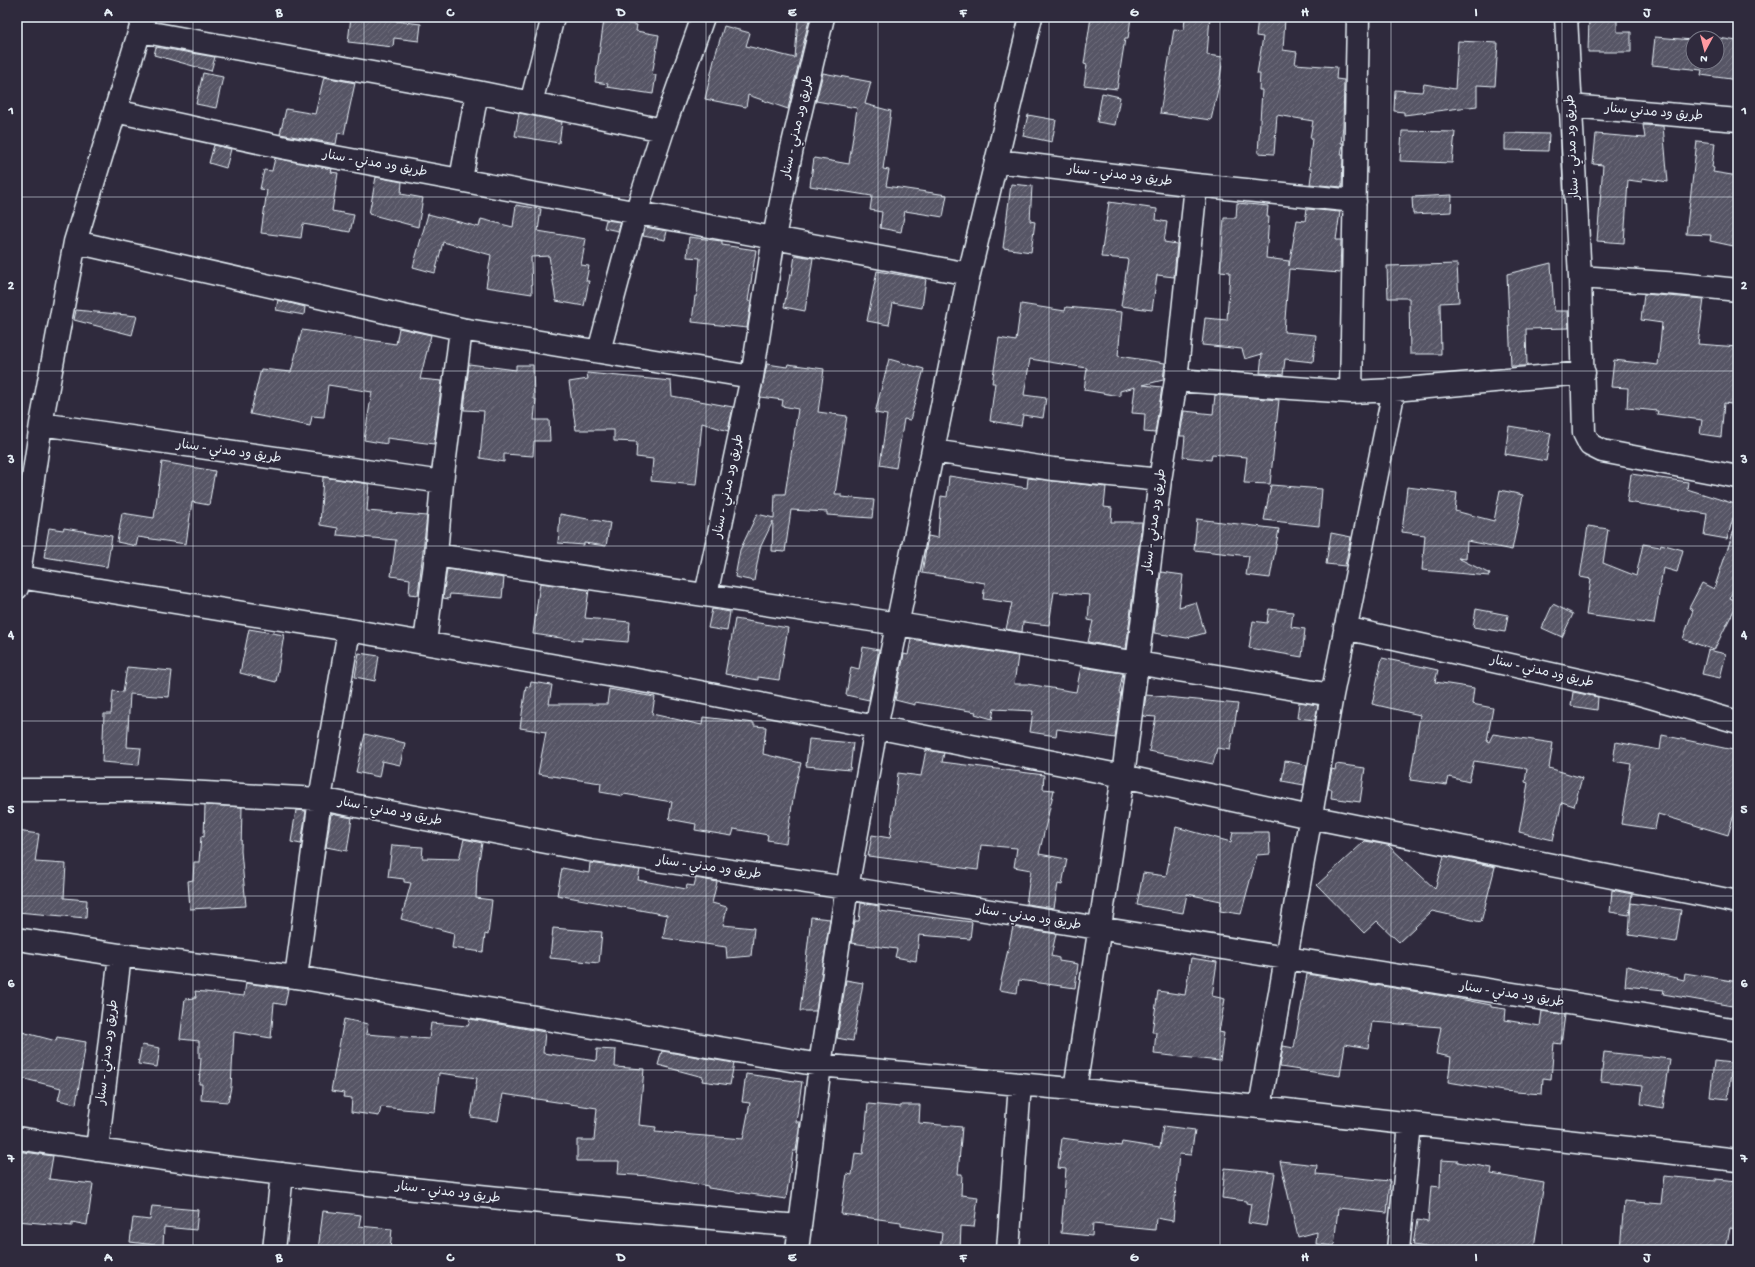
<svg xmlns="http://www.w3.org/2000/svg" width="1755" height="1267" font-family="'Gochi Hand','Playpen Sans Arabic',sans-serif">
	<defs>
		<pattern id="building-hatch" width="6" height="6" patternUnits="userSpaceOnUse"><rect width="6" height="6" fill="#575565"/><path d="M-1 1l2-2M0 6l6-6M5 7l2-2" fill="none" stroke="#6f6e7c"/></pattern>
	</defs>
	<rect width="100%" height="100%" fill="#2f2a3d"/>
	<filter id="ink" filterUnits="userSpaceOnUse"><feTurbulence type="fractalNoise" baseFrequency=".025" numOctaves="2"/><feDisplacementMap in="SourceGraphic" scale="8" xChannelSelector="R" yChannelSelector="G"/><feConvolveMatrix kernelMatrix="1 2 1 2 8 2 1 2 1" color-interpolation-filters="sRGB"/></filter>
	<g filter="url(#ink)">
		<path fill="url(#building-hatch)" stroke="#e8f1f8" d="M351 17H396V21L421 24 419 41 394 38 393 47 348 42Z
			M1091 17H1131L1128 39H1125L1117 89 1084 85 1087 65 1084 64Z
			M1185 17H1210L1207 55 1223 57 1219 85 1211 120 1160 113 1174 29 1184 30Z
			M1258 17 1285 19 1283 50 1297 52 1295 64 1337 67 1336 79 1344 80 1343 126 1341 143H1343L1341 155H1343L1342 187 1310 184 1312 169H1309L1312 138H1310L1313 121 1277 115 1274 154 1258 153 1262 90H1259L1260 74H1257L1263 37 1256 36Z
			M1589 17H1617V32H1631V52H1588Z
			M798 19 809 20 788 109 748 95 746 107 705 99 715 56 724 26 750 33 746 46 795 58Z
			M604 20 637 25 636 31 659 35 652 75H656L653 94 607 87 608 84 595 82Z
			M1707 36 1737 41 1738 80 1701 75 1702 70 1652 65 1655 37 1693 40V62H1717V38H1707Z
			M1458 41 1498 43 1495 86 1477 85V106L1404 115V112L1394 111 1395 90 1422 92 1424 84 1455 89Z
			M156 47 215 57 211 71 154 55Z
			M203 73 223 77 216 108 196 104Z
			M823 73 871 82 865 104 891 111 883 169 889 170 886 186 947 195 943 217 905 211 901 232 880 228 882 212 870 210 872 196 810 186 814 158 849 164 857 108 816 101Z
			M324 77 355 83 344 134 338 133 336 144 280 134 286 109 315 114Z
			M1102 93 1120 97 1115 125 1097 122Z
			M519 113 562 122 559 143 515 136Z
			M1028 115 1056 120 1052 142 1023 136Z
			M1643 125 1663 126 1668 182 1642 178V182L1628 180 1624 243 1597 241 1603 165 1593 164 1596 134 1645 138Z
			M1402 131 1455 132 1452 163 1400 161Z
			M1505 133 1549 134 1548 151 1505 150Z
			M1697 141 1715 143 1712 167 1714 168 1713 172 1738 176 1734 204H1738V247L1710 241 1711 235 1686 234Z
			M214 145 231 149 226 168 209 163Z
			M275 158 332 169 331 172 338 173 332 211 354 215 350 232 303 224 301 238 261 233 267 190 260 189 264 170 272 171Z
			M376 177 402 182 401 194 423 198 418 227 369 214Z
			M1011 184 1032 186 1030 221 1035 222 1031 252 1003 248Z
			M1452 195 1451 212 1413 214 1412 197Z
			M1109 202 1157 209 1156 220 1167 222 1164 242 1177 244 1174 277 1157 275 1152 310 1121 306 1128 259 1101 257Z
			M1237 203 1268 206 1267 217H1269L1266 258 1289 261V266L1297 220 1305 221 1307 209 1340 212 1336 240H1341L1340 273 1289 269 1284 332 1316 335 1313 362 1285 359 1283 375 1260 373 1262 354 1245 359 1242 349 1202 345 1205 318 1227 320 1230 272 1220 271 1224 218H1236Z
			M516 205 541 209 538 231 586 239 581 265 589 266 586 281H589L584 306 556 301 549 256 531 257 532 294 486 287 491 255 443 242 435 273 413 267 428 214 479 227 481 219 513 227Z
			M606 220 621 222 618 231 604 228Z
			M645 227 667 231 665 240 643 236Z
			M689 237 722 241V245L756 250 748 301 751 302 747 328 692 322 695 296H697L700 258 687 257Z
			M795 255 813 258 805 311 784 307 790 275H792Z
			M1551 263 1554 311H1568L1569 328 1526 329 1527 366H1511L1507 274Z
			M1457 264 1459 302 1440 303 1441 354H1410L1409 298H1388L1387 266Z
			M877 271 926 279 922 308 893 303 889 325 867 321Z
			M1644 294 1704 299 1698 344 1738 347V405L1724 403 1721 437 1700 434 1702 420 1657 414 1658 411 1627 408 1628 388 1611 387 1614 360 1658 365 1662 323 1641 320Z
			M278 300 305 307 304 315 276 310Z
			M1021 304 1065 311 1066 307 1122 312 1118 356 1165 363 1163 380 1143 385 1162 387 1155 433 1144 432 1145 414 1132 413 1135 387 1120 391V396L1084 390 1087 368 1030 359 1024 395 1046 398 1043 418 1023 415 1021 426 990 421 995 383H992L999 338 1016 341Z
			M76 310 137 316 132 335 74 320Z
			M399 328 431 335 420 379 442 381 434 444 387 438V444L364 440 372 392 328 385 324 417 312 416 310 426 250 414 261 369 291 372 302 330 396 344Z
			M889 359 924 369 910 420 904 419 896 468 880 465 887 415 875 413Z
			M469 364 516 370V365H533L534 399H536L534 420H549L550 441H534L533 456 504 454V462L480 458 484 411 464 410Z
			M767 364 787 367 788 364 824 369 818 412 847 416 835 494H841V497L874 500 872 518 827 515V512L791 510 785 552 772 551 773 521 760 548 754 581 735 577 740 550 757 514 774 518 775 494H785L798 409 782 406 783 400 760 397Z
			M587 373 671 381 672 396 733 407 728 431 702 423 696 485 651 481 653 459 636 457 637 442 614 441V430H576L569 382 588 379Z
			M1215 395 1279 400 1270 484 1244 483 1247 457 1212 454 1211 460 1183 457 1185 436H1180L1184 411 1213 414Z
			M1509 426 1551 433 1546 461 1505 454Z
			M162 462 215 471 209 505 192 502 186 544 138 537 136 546 117 542 122 513 154 518Z
			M1631 474 1688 482 1687 489 1738 505V519L1733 518 1727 539 1704 535 1707 514 1627 502Z
			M949 476 1027 488 1028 478 1106 487 1104 507 1112 508 1111 522H1142L1126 649 1088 642 1093 621 1088 620 1090 595 1054 592 1049 625 1023 622 1022 632 1006 629 1012 603 983 599 985 583 922 573 928 536 938 538 941 496 947 497Z
			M323 477 369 484 367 511 427 516 418 595 409 594 410 579 391 576 396 540 337 535 338 528 320 525Z
			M1271 485 1322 489 1319 526 1264 520Z
			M1407 487 1457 493 1455 511 1494 521 1500 490 1523 495 1512 550 1467 541 1466 559 1458 558 1490 574 1489 576 1422 570 1425 535 1402 532Z
			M560 514 610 523 606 546 584 543V545L558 543Z
			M1197 519 1279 529 1270 578 1246 575 1249 556 1194 550Z
			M1588 526 1608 529 1603 563 1636 576 1643 544 1660 547 1661 544 1683 550 1677 572 1663 568 1654 624 1586 615 1591 579 1580 577Z
			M1735 527 1738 528V576L1730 598 1738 602 1714 650 1683 639 1693 610 1689 608 1702 583 1714 589Z
			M49 528 63 530 64 528 112 536 107 567 44 557Z
			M1331 533 1351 537 1345 566 1326 564Z
			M447 569 504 578 502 598 450 594 449 599 443 598Z
			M1161 572 1183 575 1179 607 1196 602 1205 633 1187 638 1154 633Z
			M540 583 589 590 585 618 630 622 628 642 582 638V641L533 634Z
			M1553 604 1573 614 1562 637 1542 628Z
			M712 609 730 612 727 631 708 628Z
			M1269 609 1293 612 1291 627 1305 629 1302 657 1249 648 1253 621 1267 623Z
			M1476 609 1508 615 1505 632 1473 627Z
			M735 619 788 628 779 680 758 677V680L725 674Z
			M249 629 284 635 276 682 240 673Z
			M911 639 1018 656 1014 684H1027L1076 692 1081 667 1123 673 1119 693H1121L1115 738 1057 729 1056 736 1030 732 1033 711 994 709 992 719 975 714 976 712 915 702V705L895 700 904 654 908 655Z
			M863 647 879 650 869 700 846 695 851 667 859 669Z
			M1708 650 1726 654 1720 678 1702 674Z
			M359 653 379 656 375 681 355 677Z
			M1382 658 1438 670 1435 682 1474 688 1472 704 1493 708 1487 741 1489 742 1493 734 1553 743 1549 768 1582 778 1574 806 1562 802 1553 840 1519 832 1528 783 1525 782 1527 769 1474 761 1469 782 1449 777 1447 785 1410 780 1420 715 1372 704Z
			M127 667 172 671 169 697 130 694 127 747 141 748 139 765 102 762 104 714H111L113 691 123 692Z
			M531 682 552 685 549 704H607L609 689 655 697 652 714 702 725 703 717 754 723V726L766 727 763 754 801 763 795 787 786 843 767 840 768 835 734 829 732 836 695 830 696 824 669 819 672 802 624 794 623 796 600 792 601 783 538 774 546 732 520 728 526 686 530 687Z
			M1573 692 1598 697 1597 710 1571 706Z
			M1146 695 1238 704 1230 750 1217 748 1213 764 1149 751 1156 717 1143 716Z
			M1299 702 1318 705 1315 720 1297 718Z
			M365 734 405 743 400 765 382 761 379 777 356 772Z
			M1662 735 1738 751V801L1728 835 1658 814 1655 829 1621 824 1631 764 1613 761 1616 742 1660 750Z
			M809 739 853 743 850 770 806 766Z
			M926 750 944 753 942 762 1044 775 1043 789 1054 790 1039 854 1067 859 1062 885 1058 884 1054 908 1026 904 1031 870 1014 867 1017 848 981 845 978 870 868 856 872 835 890 838 898 773 921 776Z
			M1285 761 1307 765 1304 785 1282 781Z
			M1336 764 1365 768 1360 802 1331 798 1332 789H1328L1332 769 1335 770Z
			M205 805 242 807 241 851 246 906 190 909 188 881 193 880 194 862H199L201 836 204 837Z
			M296 810 306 811 301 844 291 842Z
			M331 814 352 818 347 851 326 847Z
			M1176 827 1231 842 1233 832H1269L1270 854 1257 855 1241 914 1220 911 1221 901 1187 894 1183 913 1137 905 1143 873 1166 876Z
			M17 831 39 834 35 862 66 864 64 898 87 900 86 918 17 912Z
			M464 839 482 843 477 872 476 898 492 900 488 935 485 934 483 952 452 948 454 933 401 919 411 883 404 882V879L388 877 392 845 423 847 422 858 459 859Z
			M1365 841 1388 845 1435 889 1444 856 1495 867 1481 922 1432 911 1399 942 1377 921 1364 933 1317 885Z
			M590 863 640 870 638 880 686 889 687 885 694 886 696 878 717 882 712 903 727 907 723 925 754 928 751 956 727 958 726 947 663 938 667 915 557 895 562 868 589 873Z
			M1612 890 1632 894 1629 915 1610 912Z
			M861 903 879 906V911L972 922 970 939 919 935 916 961 895 957 897 949 851 943 855 921H859Z
			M1631 903 1681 910 1676 942 1629 935Z
			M811 917 830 919 816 1011H800Z
			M1013 927 1056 934 1051 956 1059 958V961L1078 964 1075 988 1019 980 1017 993 999 990Z
			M553 928 602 932 599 963 550 958Z
			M1191 958 1217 962 1212 996 1225 999 1219 1032 1224 1033 1220 1061 1154 1054 1156 1032H1152L1158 991 1185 995Z
			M1627 966 1684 980 1685 973 1738 982V1007L1663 994 1664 990 1625 986Z
			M1307 974 1444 996 1491 1005V1007L1506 1009 1505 1020 1540 1026 1542 1011 1565 1015 1561 1044 1554 1043 1551 1079 1543 1078 1542 1094 1503 1091 1448 1082 1451 1057 1436 1054 1441 1027 1372 1022 1368 1048 1345 1044 1340 1076 1280 1067 1283 1046 1294 1048Z
			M846 980 863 983 853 1041 837 1038Z
			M246 983 288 989 285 1005 274 1003 271 1038 234 1032 231 1087 228 1102 201 1100 202 1084H199L201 1058H199V1041L180 1039 185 999 196 998 195 991 244 996Z
			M344 1019 368 1024 366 1034 429 1039 431 1023 468 1026 470 1019 545 1032 543 1053 596 1061 597 1049 616 1050 615 1067 644 1069 639 1125 656 1127 655 1132 743 1139 750 1103 742 1102 746 1074 802 1082 796 1122H800L796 1151H793L786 1199 708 1188V1186L650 1176 618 1174 619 1161H577V1140H594L597 1108 503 1094 498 1121 471 1117 477 1078 439 1073 435 1112 381 1107 379 1116 351 1112 352 1098 343 1097 344 1093 331 1091Z
			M22 1032 56 1041 57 1037 86 1042 76 1104 58 1100 61 1088 17 1077V1051Z
			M142 1045 160 1048 157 1067 138 1064Z
			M662 1051 734 1063 730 1085 702 1081 703 1077 658 1065Z
			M1604 1052 1670 1059 1663 1108 1641 1104 1643 1085 1601 1081Z
			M1714 1061 1732 1063 1728 1099 1710 1097Z
			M868 1104 901 1107V1105H920L919 1123 962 1127 958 1174H962L961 1195 978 1197 974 1227 961 1226 960 1250H940L942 1233 901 1226V1222L841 1214 847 1174 852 1175 855 1153 863 1154Z
			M1163 1126 1195 1130 1191 1155 1179 1154 1173 1221 1156 1218 1155 1230 1093 1224 1092 1236 1061 1233 1066 1169 1058 1168 1062 1138 1121 1146 1122 1142 1160 1148Z
			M17 1151 53 1156 49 1179 93 1184 87 1225 72 1222V1226L17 1221Z
			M1441 1160 1458 1161V1162L1492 1168 1491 1174 1544 1183 1534 1247 1526 1246 1525 1250H1444L1413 1245 1417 1220 1428 1222 1431 1186 1440 1187Z
			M1280 1161 1317 1165 1316 1174 1390 1181 1387 1213 1338 1208 1334 1246 1316 1244 1317 1232 1298 1237Z
			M1225 1168 1275 1173 1266 1226 1248 1223 1251 1204 1246 1203V1201L1222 1198Z
			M1664 1176 1716 1181V1179L1738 1181V1229L1730 1228 1726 1250 1709 1247V1250H1620L1624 1201 1661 1204Z
			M152 1206 198 1210 196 1230 164 1227 163 1246 130 1242 133 1218 150 1220Z
			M323 1211 361 1215 359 1226 392 1229 390 1250H318Z"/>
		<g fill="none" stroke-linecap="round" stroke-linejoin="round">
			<g stroke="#e8f1f8" stroke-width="25">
				<path id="minor" d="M1566 17 1580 277 1584 433 1590 445 1602 451 1738 477
					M140 31 477 92 663 130
					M531 103 553 17
					M1570 106 1738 120
					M115 111 286 148 969 274
					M997 161 1196 185 1355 201
					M461 179 477 92
					M75 242 461 329 752 377
					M1580 277 1679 284 1738 290
					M599 351 636 213 663 130 703 17
					M1176 380 1351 392 1394 390 1584 373
					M1351 392 1358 17
					M41 424 442 482
					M933 451 1053 469 1160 480
					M436 555 898 624 1332 695
					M19 577 349 630 654 683 1123 776 1310 817 1738 902
					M17 588 41 424 75 242 144 17
					M706 595 752 377 774 237 792 148 823 17
					M1345 628 1636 693 1738 722
					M425 643 436 555 442 482 461 329
					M17 790H149L320 799 589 850 847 888 1738 1030
					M17 939 120 955 296 977 820 1065 1260 1107 1738 1160
					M296 977 320 799 349 630
					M1075 1089 1123 776 1160 480 1176 380 1196 185
					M1260 1107 1332 695 1394 390
					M17 1138C277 1178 538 1203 800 1226
					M97 1150 120 955
					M274 1250 282 1174
					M797 1250 820 1065 847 888 876 728 969 274 1031 17
					M1008 1250 1020 1084
					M1398 1250 1410 1124"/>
			</g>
			<use href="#minor" stroke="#2f2a3d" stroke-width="22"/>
		</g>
	</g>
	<path fill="none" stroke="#e8f1f8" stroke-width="1" stroke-opacity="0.55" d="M193 17V1250M364 17V1250M535 17V1250M706 17V1250M878 17V1250M1049 17V1250M1220 17V1250M1391 17V1250M1562 17V1250M17 197H1738M17 371H1738M17 546H1738M17 721H1738M17 896H1738M17 1070H1738"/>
	<g text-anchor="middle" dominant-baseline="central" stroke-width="3.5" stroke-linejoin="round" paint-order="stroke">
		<g font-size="13" fill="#e8f1f8" stroke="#2f2a3d">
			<text transform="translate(1654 113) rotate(5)">طريق ود مدني سنار</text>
			<text transform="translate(798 127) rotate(-77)">طريق ود مدني - سنار</text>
			<text transform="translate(1573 147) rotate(-93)">طريق ود مدني - سنار</text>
			<text transform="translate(375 164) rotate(10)">طريق ود مدني - سنار</text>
			<text transform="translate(1120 176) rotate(7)">طريق ود مدني - سنار</text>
			<text transform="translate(229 452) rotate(8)">طريق ود مدني - سنار</text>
			<text transform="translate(729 486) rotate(-78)">طريق ود مدني - سنار</text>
			<text transform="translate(1155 521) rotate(-82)">طريق ود مدني - سنار</text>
			<text transform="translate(1542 672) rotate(13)">طريق ود مدني - سنار</text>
			<text transform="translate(390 812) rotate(11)">طريق ود مدني - سنار</text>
			<text transform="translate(709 868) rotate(8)">طريق ود مدني - سنار</text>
			<text transform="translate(1029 918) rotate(9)">طريق ود مدني - سنار</text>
			<text transform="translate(1512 995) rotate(9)">طريق ود مدني - سنار</text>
			<text transform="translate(108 1052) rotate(-83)">طريق ود مدني - سنار</text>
			<text transform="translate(448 1193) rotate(7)">طريق ود مدني - سنار</text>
		</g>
	</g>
	<rect width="1755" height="1267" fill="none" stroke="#2f2a3d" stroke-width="44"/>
	<g transform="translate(1705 50) rotate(187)"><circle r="19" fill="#2f2a3d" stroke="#797a88"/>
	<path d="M0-3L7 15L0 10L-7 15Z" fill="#ff9aa2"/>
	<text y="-6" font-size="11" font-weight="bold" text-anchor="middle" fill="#e8f1f8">N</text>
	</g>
	<rect x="22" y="22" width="1711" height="1223" fill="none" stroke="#e8f1f8" stroke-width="1.5"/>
	<g font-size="13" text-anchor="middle" font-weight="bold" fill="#e8f1f8">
		<text x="108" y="16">A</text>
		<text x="279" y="16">B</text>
		<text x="450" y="16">C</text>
		<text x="621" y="16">D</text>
		<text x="792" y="16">E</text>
		<text x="963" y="16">F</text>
		<text x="1134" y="16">G</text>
		<text x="1305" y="16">H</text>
		<text x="1476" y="16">I</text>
		<text x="1647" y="16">J</text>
		<text x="11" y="114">1</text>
		<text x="1744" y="114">1</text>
		<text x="11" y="289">2</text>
		<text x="1744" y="289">2</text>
		<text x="11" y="463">3</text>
		<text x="1744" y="463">3</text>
		<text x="11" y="638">4</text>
		<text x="1744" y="638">4</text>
		<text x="11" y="813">5</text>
		<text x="1744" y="813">5</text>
		<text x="11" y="987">6</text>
		<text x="1744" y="987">6</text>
		<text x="11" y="1162">7</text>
		<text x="1744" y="1162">7</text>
		<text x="108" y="1261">A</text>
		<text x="279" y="1261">B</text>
		<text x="450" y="1261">C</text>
		<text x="621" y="1261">D</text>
		<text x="792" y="1261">E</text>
		<text x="963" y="1261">F</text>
		<text x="1134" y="1261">G</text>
		<text x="1305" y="1261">H</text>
		<text x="1476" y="1261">I</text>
		<text x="1647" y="1261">J</text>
	</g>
</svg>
